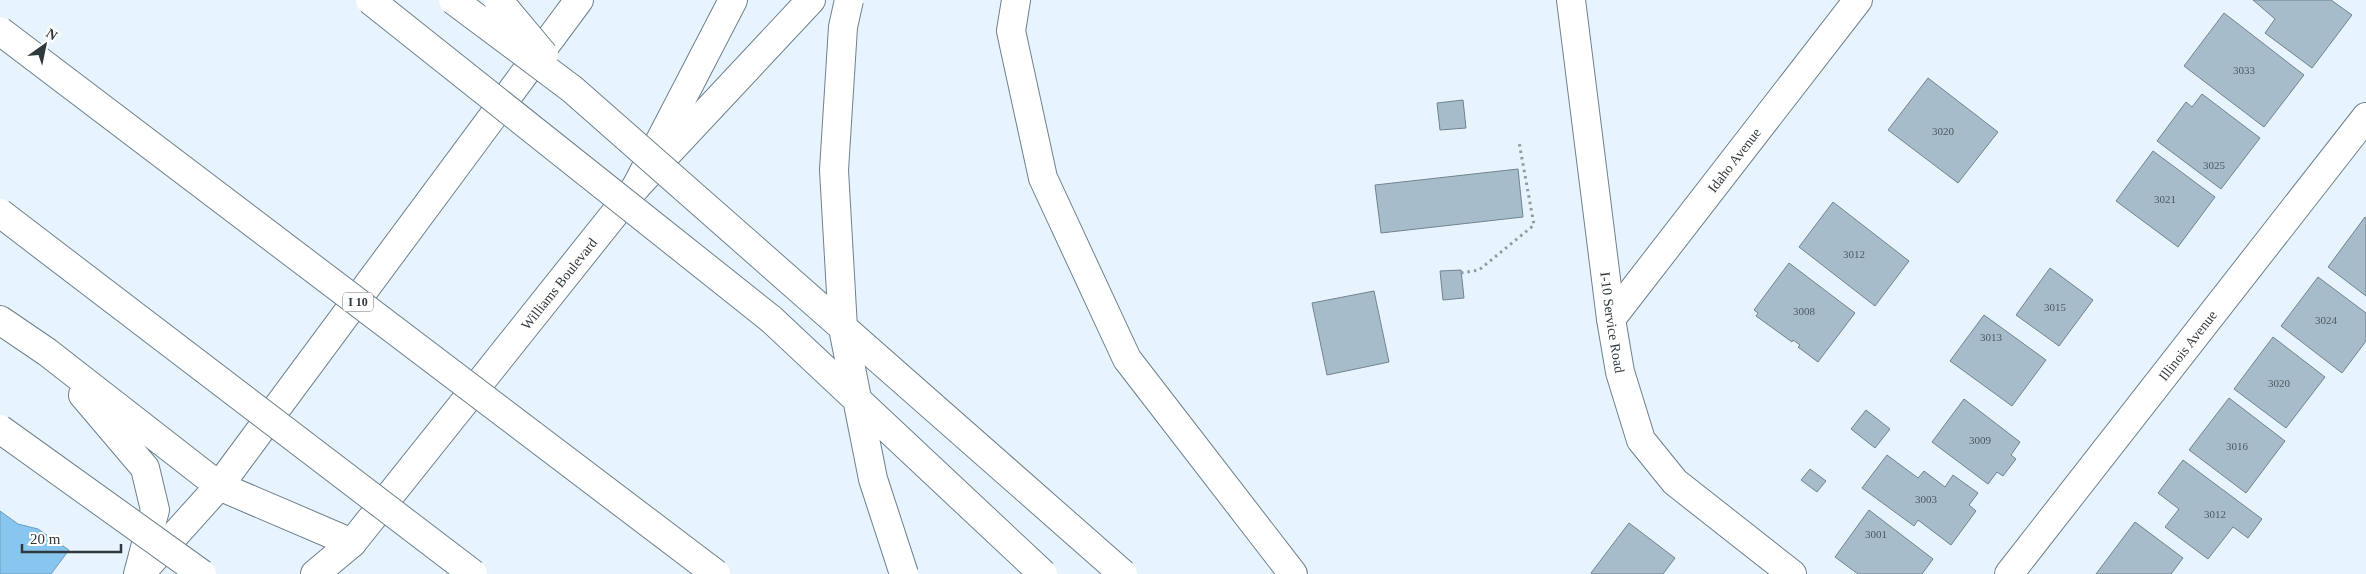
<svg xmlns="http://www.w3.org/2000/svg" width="2366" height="574" font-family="Georgia,serif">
	<rect width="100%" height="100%" fill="#e7f4fd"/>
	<path fill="#88c6ef" stroke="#6d9bba" d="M0 511 18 524 38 529 69 550 51 574H0Z"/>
	<path fill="#a7bccb" stroke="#708391" d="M2253 0H2331L2352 15 2312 68 2265 33 2275 19Z
		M2224 13 2304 75 2264 127 2184 66Z
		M1928 78 1998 132 1958 183 1888 130Z
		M2202 94 2260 138 2221 189 2157 141 2186 102 2192 107Z
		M1463 100 1466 128 1440 130 1437 103Z
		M2153 151 2215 197 2178 247 2116 201Z
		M1518 169 1523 217 1381 233 1375 185Z
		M1833 202 1909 261 1875 306 1799 247Z
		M2365 217 2366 218V296L2328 267Z
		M1789 263 1855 313 1818 362 1798 347 1800 345 1793 340 1792 342 1756 316 1758 313 1754 310Z
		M2050 268 2093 300 2059 346 2016 315Z
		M1461 270 1464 298 1443 300 1440 271Z
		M2318 277 2366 313V341L2342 373 2281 326Z
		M1374 291 1389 362 1327 375 1312 303Z
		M1984 315 2046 360 2012 406 1950 361Z
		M2273 337 2325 377 2286 428 2234 389Z
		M2229 398 2285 441 2246 493 2189 450Z
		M1964 399 2020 442 2011 455 2016 459 2003 476 1997 472 1988 484 1932 442Z
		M1866 410 1890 429 1875 448 1851 429Z
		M1887 455 1918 478 1924 471 1945 487 1953 475 1978 493 1969 505 1976 511 1951 545 1918 520 1914 526 1862 488Z
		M2183 460 2262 519 2248 538 2233 527 2208 559 2165 527 2179 509 2158 493Z
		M1810 469 1826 481 1817 492 1801 480Z
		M1869 510 1933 559 1922 574H1858L1835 557Z
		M2135 522 2183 558 2171 574H2096Z
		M1629 523 1675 558 1663 574H1593L1591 573Z"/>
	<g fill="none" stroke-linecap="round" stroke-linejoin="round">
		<g stroke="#6d808e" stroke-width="30">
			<g id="minor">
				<path id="s1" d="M1571 0 1611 319 1620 372 1641 440 1675 482 1792 574"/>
				<path id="s2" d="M1611 319 1858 0"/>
				<path id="s3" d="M2009 574 2366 117"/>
			</g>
		</g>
		<g stroke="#6d808e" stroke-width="30">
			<g id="secondary">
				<path d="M148 565 219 486 579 0"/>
				<path id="s4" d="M315 574 352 543 636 187 811 0"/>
			</g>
		</g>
		<g stroke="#6d808e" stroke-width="30">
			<path id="motorway" d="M1016 0 1011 31 1043 178 1127 359 1293 574
				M636 187 733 0
				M0 320 47 352 219 486 352 543
				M83 395 145 468 155 510 138 574"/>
		</g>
		<path stroke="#8f9aa1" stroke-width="3" stroke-dasharray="2.5 4" stroke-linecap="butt" d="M1461 273 1479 270 1534 225 1519 142"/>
		<use href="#minor" stroke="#fff" stroke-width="28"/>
		<use href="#secondary" stroke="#fff" stroke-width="28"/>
		<use href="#motorway" stroke="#fff" stroke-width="28"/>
		<g stroke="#6d808e" stroke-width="30" stroke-linecap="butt">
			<path id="motorway-bridge" d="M370 0 771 319 1043 574
				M453 0 572 89 1123 574
				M498 0 544 55
				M849 0 843 27 834 170 843 328 873 479 904 574
				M0 31 716 574
				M0 213 473 574
				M0 429 202 574"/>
		</g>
		<use href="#motorway-bridge" stroke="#fff" stroke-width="28"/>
	</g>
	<g text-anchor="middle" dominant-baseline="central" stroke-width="4" stroke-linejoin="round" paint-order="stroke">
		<g font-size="11" fill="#4d5960">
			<text x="2244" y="70">3033</text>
			<text x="1943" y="131">3020</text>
			<text x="2214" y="165">3025</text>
			<text x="2165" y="199">3021</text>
			<text x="1854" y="254">3012</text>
			<text x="2055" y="307">3015</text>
			<text x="1804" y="311">3008</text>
			<text x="2326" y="320">3024</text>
			<text x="1991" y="337">3013</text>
			<text x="2279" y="383">3020</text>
			<text x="1980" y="440">3009</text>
			<text x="2237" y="446">3016</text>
			<text x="1926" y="499">3003</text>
			<text x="2215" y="514">3012</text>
			<text x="1876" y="534">3001</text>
		</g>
		<rect fill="#fff" stroke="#6d7477" stroke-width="1" x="343" y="292.5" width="30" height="19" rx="4"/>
		<g font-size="12" font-weight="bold" fill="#2f383d">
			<text x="358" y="302">I 10</text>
		</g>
		<g font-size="14" fill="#2f383d" stroke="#fff">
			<text stroke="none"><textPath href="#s2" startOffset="201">Idaho Avenue</textPath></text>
			<text stroke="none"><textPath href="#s4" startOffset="380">Williams Boulevard</textPath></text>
			<text stroke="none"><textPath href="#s1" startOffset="325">I-10 Service Road</textPath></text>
			<text stroke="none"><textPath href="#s3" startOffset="290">Illinois Avenue</textPath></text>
		</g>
	</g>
	<g transform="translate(45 45) rotate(33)" stroke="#ffffff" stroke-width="4" paint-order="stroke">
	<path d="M0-4L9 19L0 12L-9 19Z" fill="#2f383d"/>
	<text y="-8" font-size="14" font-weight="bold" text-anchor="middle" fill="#2f383d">N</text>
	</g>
	<path d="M22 544v8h99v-8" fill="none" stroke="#2f383d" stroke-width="2.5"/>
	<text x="30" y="544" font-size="15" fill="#2f383d" stroke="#ffffff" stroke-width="4" paint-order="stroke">20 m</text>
</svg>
